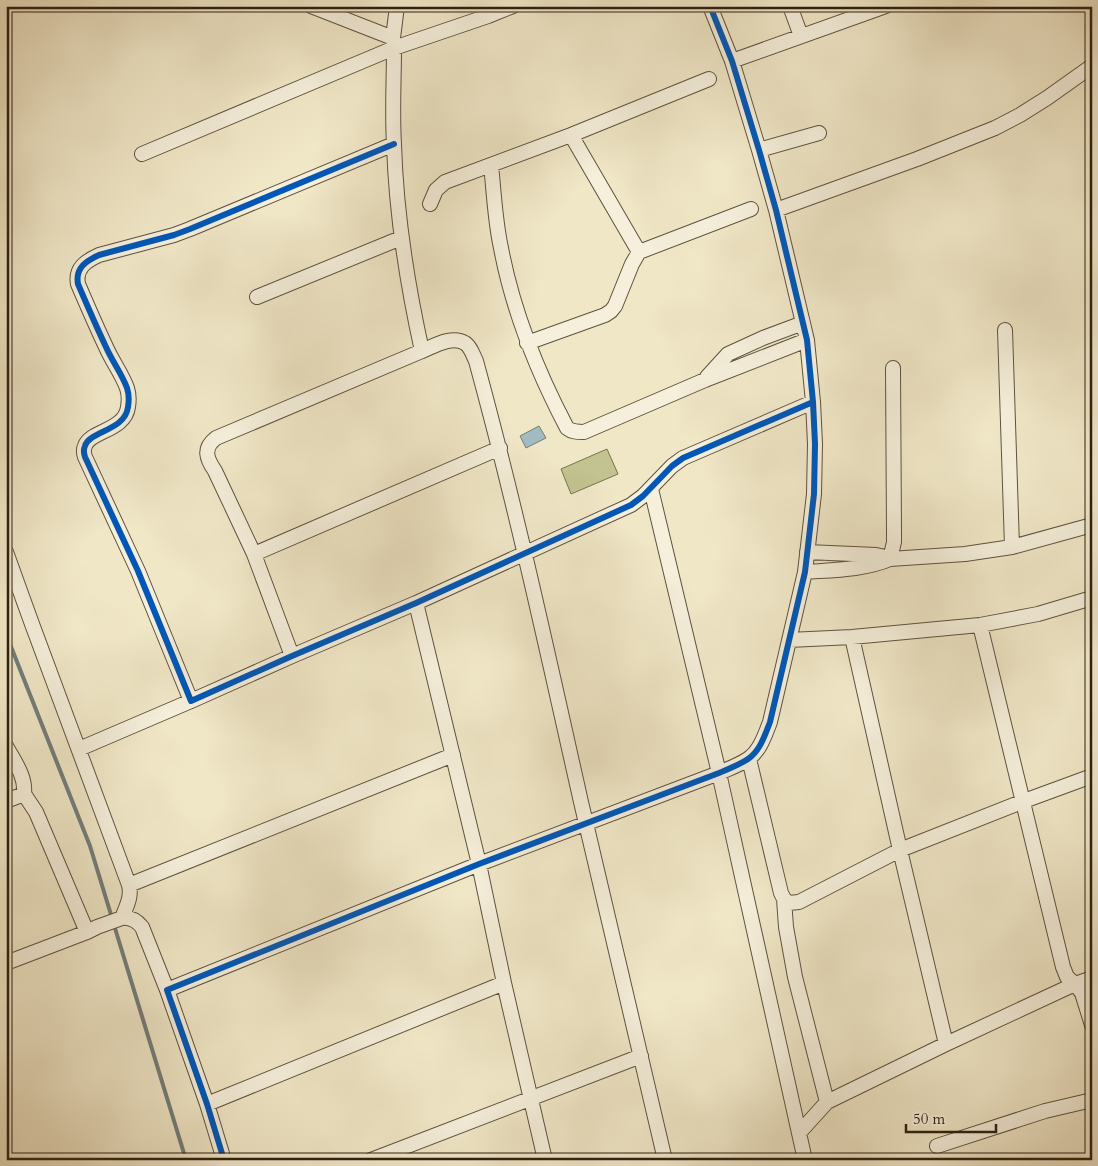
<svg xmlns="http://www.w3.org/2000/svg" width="1098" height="1166" font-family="Cardo,serif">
	<rect width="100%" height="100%" fill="#f0e7c7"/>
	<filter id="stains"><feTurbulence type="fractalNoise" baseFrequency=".004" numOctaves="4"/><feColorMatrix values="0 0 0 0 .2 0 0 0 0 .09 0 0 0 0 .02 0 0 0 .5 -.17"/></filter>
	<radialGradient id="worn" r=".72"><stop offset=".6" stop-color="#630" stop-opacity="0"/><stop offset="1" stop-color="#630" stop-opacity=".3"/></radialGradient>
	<path fill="#c2c390" stroke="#787251" d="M607 449 618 474 571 494 561 469Z"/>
	<path fill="#a1bcc1" stroke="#737e7b" d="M539 426 546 438 526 448 520 436Z"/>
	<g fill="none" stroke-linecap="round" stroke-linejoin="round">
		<path stroke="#737e7b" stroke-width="4" d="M6 634 90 846 112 918
			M114 925 186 1160"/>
		<g stroke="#5e523f" stroke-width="16">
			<path id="minor" d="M311 6 393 38
				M397 6 393 38 394 48C394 80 392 112 394 144 396 213 407 283 422 351 434 346 452 335 465 343 471 347 473 355 476 361 516 507 548 655 581 802 608 922 637 1041 665 1160
				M790 6 801 36
				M732 61 886 6
				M571 135 639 252
				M394 144 190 229 174 235 99 255C86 261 75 268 78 284 87 305 96 326 106 347 112 361 122 374 127 388 129 394 129 401 128 407 125 431 89 431 85 446 83 450 84 454 85 457L138 571 191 701 292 656 416 603 631 505 643 496 672 466 683 458 813 402
				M759 150 819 133
				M142 154 394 48 488 16 513 6
				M491 165C494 193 495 221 501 248 513 312 537 371 567 428 572 432 577 432 584 432L705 380 807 340
				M430 204 436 190 445 182 571 135 709 79
				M776 210 917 159 995 128 1020 115 1047 98 1092 66
				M257 297 401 238
				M1005 330 1012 547
				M527 343 605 315 611 311 615 306 632 264 639 252 751 209
				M707 377 728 354 763 338 803 323
				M651 489 719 773 805 1160
				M6 552 32 624 129 885C132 897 126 907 122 918 130 917 137 921 142 927L167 990
				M807 552 876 555 890 558
				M254 554 500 448
				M890 559 894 542V532L893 368
				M805 572C833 570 864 570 890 559L965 554 1012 547 1092 525
				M416 603 479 864 504 983 545 1160
				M980 625 1063 967 1067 977 1075 984 1082 993 1092 1025
				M852 637 900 850 946 1044
				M789 640 852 637 980 625 1038 614 1092 598
				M292 656 254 554 215 471C206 458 203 448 216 438L422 351
				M6 746C14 761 26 776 24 794L36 812 87 932
				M79 749 191 701
				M749 759 781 893 784 899 789 903 799 902 900 850 1024 801 1092 776
				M6 801 24 794
				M129 885 453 755
				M784 899 786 927 795 977 827 1102 946 1044 1075 984 1092 978
				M6 963 87 932 97 927 122 918
				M207 1104 504 983
				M799 1133 827 1102
				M937 1146 1045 1111 1092 1100
				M224 1160 207 1104 167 990 479 864 719 773C728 769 739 765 748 759 760 751 765 735 770 722L805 572 814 494 815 444 813 402 807 340 776 210 759 150 732 61 710 6
				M371 1160 641 1056"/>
		</g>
		<use href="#minor" stroke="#f5efdb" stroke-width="14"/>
		<g stroke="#f5efdb" stroke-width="9">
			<path id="cycleway" d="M394 144 190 229 174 235 99 255C86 261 75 268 78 284 87 305 96 326 106 347 112 361 122 374 127 388 129 394 129 401 128 407 125 431 89 431 85 446 83 450 84 454 85 457L138 571 191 701 292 656 416 603 631 505 643 496 672 466 683 458 813 402
				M224 1160 207 1104 167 990 479 864 719 773C728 769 739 765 748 759 760 751 765 735 770 722L805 572 814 494 815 444 813 402 807 340 776 210 759 150 732 61 710 6"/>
		</g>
		<use href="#cycleway" stroke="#0057b8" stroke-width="6"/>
	</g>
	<rect width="1098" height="1166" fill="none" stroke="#f0e7c7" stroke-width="25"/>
	<rect x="8" y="8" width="1083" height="1151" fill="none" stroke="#2d2012" stroke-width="2.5"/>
	<rect x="12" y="12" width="1073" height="1141" fill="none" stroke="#2d2012"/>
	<path d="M906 1124v8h90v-8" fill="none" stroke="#2d2012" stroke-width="2.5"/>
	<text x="913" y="1124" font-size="15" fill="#2d2012" stroke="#f5efdb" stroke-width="4" paint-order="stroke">50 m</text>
	<rect width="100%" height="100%" filter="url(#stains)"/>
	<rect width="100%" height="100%" fill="url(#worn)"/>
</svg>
